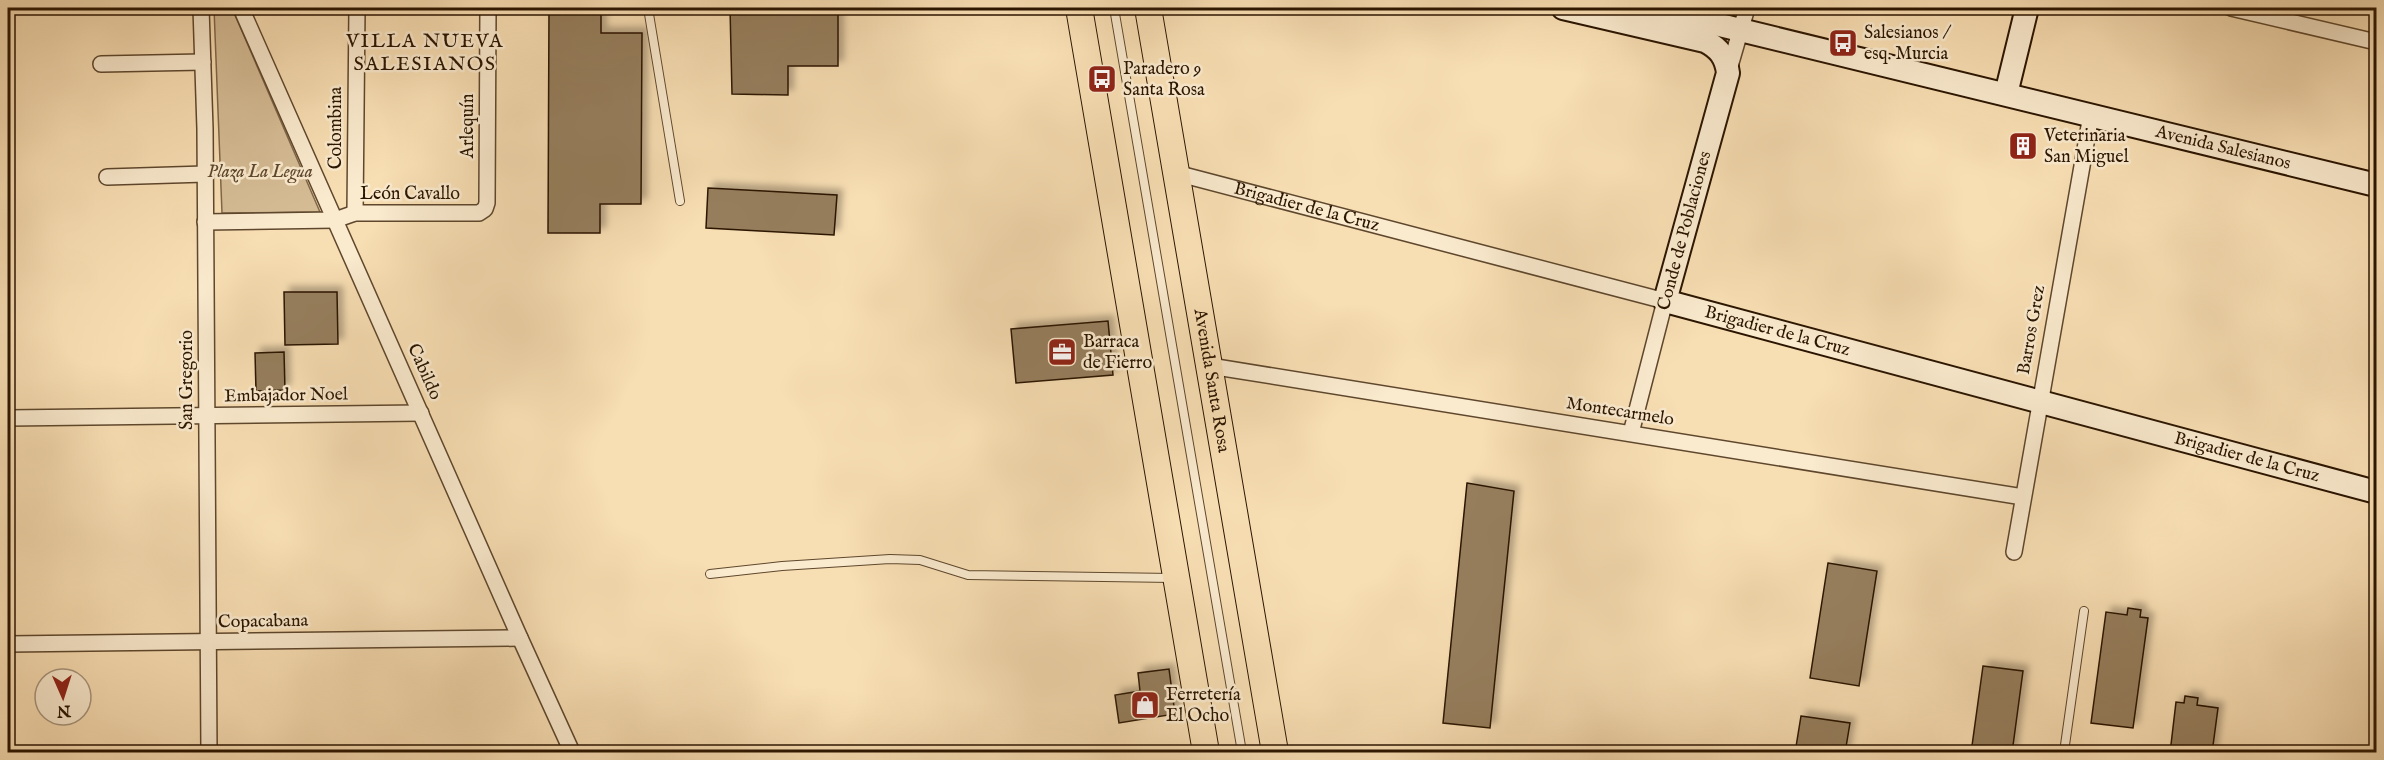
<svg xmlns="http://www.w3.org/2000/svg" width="2384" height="760" font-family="'IM FELL English',serif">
	<defs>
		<filter id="shadow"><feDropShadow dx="5.5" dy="-5.5" stdDeviation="3" flood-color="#0004"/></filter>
	</defs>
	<rect width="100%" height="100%" fill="#f8deb3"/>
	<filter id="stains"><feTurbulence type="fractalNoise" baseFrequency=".00333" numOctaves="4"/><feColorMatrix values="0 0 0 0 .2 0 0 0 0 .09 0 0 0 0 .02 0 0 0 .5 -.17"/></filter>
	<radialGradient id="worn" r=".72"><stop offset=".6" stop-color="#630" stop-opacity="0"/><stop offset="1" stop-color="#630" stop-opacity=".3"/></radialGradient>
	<path fill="#d5bc95" stroke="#80684a" stroke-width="1.5" d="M214 8H232L320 212 222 213Z"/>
	<path fill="#967e5d" stroke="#2b1500" stroke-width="1.5" filter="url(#shadow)" d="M549 8H601V33H642L641 204H600V233H548Z
		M730 8H838V66H788V95L732 94Z
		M708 188 837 195 834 235 706 228Z
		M284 292H337L338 344 285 345Z
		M1108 321 1113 375 1016 383 1011 329Z
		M284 352 285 390 256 391 255 353Z
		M1467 483 1514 491 1490 728 1443 723Z
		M1828 563 1877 571 1859 686 1810 678Z
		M2128 608 2141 610 2140 617 2148 618 2133 728 2091 723 2106 612 2127 615Z
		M1983 666 2023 671 2012 753H1971Z
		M1169 669 1175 714 1119 723 1115 695 1140 691 1138 673Z
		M2185 696 2198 698 2197 705 2218 708 2212 753H2170L2176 702 2184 703Z
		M1801 716 1850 723 1845 753H1795Z"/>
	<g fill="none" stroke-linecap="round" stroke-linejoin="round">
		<g stroke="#5e472d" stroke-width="10">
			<path id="lane" d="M648 8 680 201
				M1114 8 1242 752
				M710 574 782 566 890 559 920 560 968 575 1173 578
				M2064 752 2084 611"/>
		</g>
		<g stroke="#5e472d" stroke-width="18">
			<g id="street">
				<path d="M201 8 205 129 209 752"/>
				<path d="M241 8 520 638 572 752"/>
				<path d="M2231 8 2376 42"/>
				<path d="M101 64 203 62"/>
				<path d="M1728 73 1747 8"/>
				<path id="s1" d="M1176 173 1665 301 1631 433"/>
				<path d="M107 177 205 174"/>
				<path d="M355 213 357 8"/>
				<path d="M205 222 335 220 355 213H479L485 209 487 203 488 8"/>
				<path d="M1210 366 2023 497"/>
				<path d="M8 418 421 413"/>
				<path d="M2014 552 2091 115"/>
				<path d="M8 644 520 638"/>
			</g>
		</g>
		<g stroke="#2b1500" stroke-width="26">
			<g id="secondary">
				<path id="s2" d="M1563 8 1705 41C1719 48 1726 57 1728 73L1665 301 2376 492"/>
				<path id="s3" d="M1650 8 2376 185"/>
				<path d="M2006 94 2027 8"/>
			</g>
		</g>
		<g stroke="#2b1500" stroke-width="28">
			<g id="primary">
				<path d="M1079 8 1206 752"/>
				<path id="s4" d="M1148 8 1275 752"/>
			</g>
		</g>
		<use href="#lane" stroke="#faeace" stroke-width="8"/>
		<use href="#street" stroke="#faeace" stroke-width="15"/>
		<use href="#secondary" stroke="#faeace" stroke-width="22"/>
		<use href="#primary" stroke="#f8deb3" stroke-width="26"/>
	</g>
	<defs>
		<g id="bus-square" transform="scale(1.5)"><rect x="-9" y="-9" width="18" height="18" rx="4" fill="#8f2418" stroke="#faeace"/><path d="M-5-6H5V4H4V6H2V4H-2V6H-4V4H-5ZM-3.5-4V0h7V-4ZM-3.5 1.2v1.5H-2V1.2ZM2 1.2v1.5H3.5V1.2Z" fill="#fff"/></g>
		<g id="building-square" transform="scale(1.5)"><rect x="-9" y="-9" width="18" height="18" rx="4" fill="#8f2418" stroke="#faeace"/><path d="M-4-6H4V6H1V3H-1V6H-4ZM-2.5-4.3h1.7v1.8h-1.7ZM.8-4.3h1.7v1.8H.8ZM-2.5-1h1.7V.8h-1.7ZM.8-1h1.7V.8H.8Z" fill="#fff"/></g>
		<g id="office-square" transform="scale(1.5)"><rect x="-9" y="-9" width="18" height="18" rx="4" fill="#8f2418" stroke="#faeace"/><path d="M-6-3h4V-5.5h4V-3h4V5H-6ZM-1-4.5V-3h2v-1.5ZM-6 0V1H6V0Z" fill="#fff"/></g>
		<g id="shop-square" transform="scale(1.5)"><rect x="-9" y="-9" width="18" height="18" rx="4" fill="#8f2418" stroke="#faeace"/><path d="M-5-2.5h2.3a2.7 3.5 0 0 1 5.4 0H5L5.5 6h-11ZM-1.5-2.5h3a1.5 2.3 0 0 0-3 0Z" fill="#fff"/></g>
	</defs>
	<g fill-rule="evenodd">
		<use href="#bus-square" x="1843" y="43"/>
		<use href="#bus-square" x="1102" y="79"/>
		<use href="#building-square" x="2023" y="146"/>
		<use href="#office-square" x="1062" y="352"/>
		<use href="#shop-square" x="1145" y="705"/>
	</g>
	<g text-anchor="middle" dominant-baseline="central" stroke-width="5" stroke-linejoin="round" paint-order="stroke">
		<g font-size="18" fill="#2b1500" stroke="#faeace" text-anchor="start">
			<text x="1864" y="33">Salesianos /<tspan x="1864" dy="21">esq. Murcia</tspan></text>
			<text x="1123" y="69">Paradero 9<tspan x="1123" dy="21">Santa Rosa</tspan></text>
			<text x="2044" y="136">Veterinaria<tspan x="2044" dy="21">San Miguel</tspan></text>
			<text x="1083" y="342">Barraca<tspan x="1083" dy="21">de Fierro</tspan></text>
			<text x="1166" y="695">Ferretería<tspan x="1166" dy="21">El Ocho</tspan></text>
		</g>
		<g font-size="18" fill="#2b1500" stroke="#faeace">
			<text transform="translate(468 126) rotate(-90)">Arlequín</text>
			<text transform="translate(336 128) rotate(-90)">Colombina</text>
			<text stroke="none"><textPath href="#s3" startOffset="590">Avenida Salesianos</textPath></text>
			<text x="410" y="194">León Cavallo</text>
			<text stroke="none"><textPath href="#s1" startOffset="135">Brigadier de la Cruz</textPath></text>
			<text transform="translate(1685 231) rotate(-75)">Conde de Poblaciones</text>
			<text transform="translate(2032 330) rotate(-80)">Barros Grez</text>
			<text stroke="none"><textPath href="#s2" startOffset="540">Brigadier de la Cruz</textPath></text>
			<text transform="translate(424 372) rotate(66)">Cabildo</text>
			<text transform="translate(187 380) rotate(-90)">San Gregorio</text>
			<text stroke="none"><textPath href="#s4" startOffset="378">Avenida Santa Rosa</textPath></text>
			<text transform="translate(286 396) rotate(-1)">Embajador Noel</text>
			<text transform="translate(1620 412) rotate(9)">Montecarmelo</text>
			<text stroke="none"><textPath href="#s2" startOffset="1026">Brigadier de la Cruz</textPath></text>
			<text transform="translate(263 622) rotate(-1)">Copacabana</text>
		</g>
		<g font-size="18" font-style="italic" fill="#5e472d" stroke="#faeace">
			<text x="260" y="172">Plaza La Legua</text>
		</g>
		<g font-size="20" letter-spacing="1.5" fill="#2b1500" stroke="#faeace">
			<text x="425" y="41">VILLA NUEVA<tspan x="425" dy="23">SALESIANOS</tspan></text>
		</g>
	</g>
	<rect width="2384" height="760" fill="none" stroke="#f8deb3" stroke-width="30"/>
	<rect x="9" y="9" width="2366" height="742" fill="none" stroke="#2b1500" stroke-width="3"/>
	<rect x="15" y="15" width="2354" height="730" fill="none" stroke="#2b1500" stroke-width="1.5"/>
	<g transform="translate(63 697) rotate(177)"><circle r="28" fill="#faeace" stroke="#a7957c" stroke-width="1.5"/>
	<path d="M0-4.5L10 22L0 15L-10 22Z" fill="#8f2418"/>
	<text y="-9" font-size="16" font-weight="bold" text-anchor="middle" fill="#2b1500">N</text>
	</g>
	<rect width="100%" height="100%" filter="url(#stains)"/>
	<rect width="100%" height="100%" fill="url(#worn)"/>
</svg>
